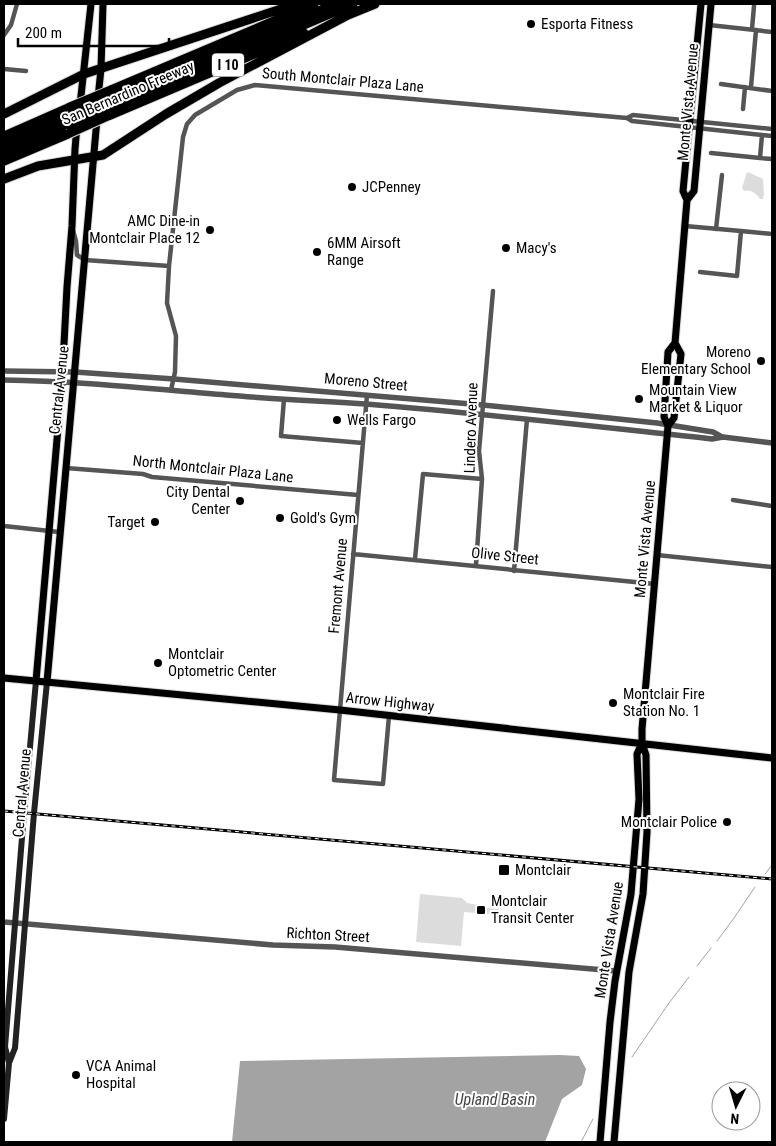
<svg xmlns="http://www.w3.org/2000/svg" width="776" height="1146" font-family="'Roboto Condensed',sans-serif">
	<rect width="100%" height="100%" fill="#fff"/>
	<path fill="#dcdcdc" d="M747 172 750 173 763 179 764 194 763 199H760C756 193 751 189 744 191L742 188Z
		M420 894 462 898 467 903 478 905 479 907 499 909V915L464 912 461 946 416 942Z"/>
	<path fill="#a3a3a3" d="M560 1055 579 1056 586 1069 582 1085 562 1099 545 1142H232L240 1061Z"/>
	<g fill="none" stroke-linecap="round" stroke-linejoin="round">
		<path stroke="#a3a3a3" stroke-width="1" d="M765 874 772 865
			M717 941 734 918 755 887
			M697 966 711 948
			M632 1057 669 1003 689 977
			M581 1142 593 1119"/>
		<g stroke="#dbdbdb" stroke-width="9">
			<path id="primary" d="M98 98 101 69 103 4
				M80 105 91 4
				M687 200 694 191 711 4
				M668 426 674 418 681 354 675 343
				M4 678 340 710 772 758
				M36 681 62 382 67 287 72 226 75 149 77 126
				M47 682 97 119
				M600 1142 610 1022 615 981 631 894 639 799 637 754 642 743
				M614 1142 629 972 643 894 647 832 646 755 642 743V729L668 426 664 417 668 352 675 343 687 200 683 191 701 4"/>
		</g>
		<g stroke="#dbdbdb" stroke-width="11">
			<path id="motorway" d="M343 17 375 4
				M111 90 314 4
				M110 99 335 4
				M109 108 353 4
				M4 114 84 74 296 4
				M108 116 304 33
				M4 136 70 107
				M4 144 69 116
				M4 153 68 125
				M4 161 68 134
				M4 179 38 166 103 155 166 114 219 83 348 15"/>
		</g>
		<path stroke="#555" stroke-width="4.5" d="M709 25 772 32
			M752 29 754 6V4
			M4 35 11 25 17 4
			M4 69 26 71
			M721 84 772 91
			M751 87 756 30
			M743 109 745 87
			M627 118 633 115 772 129
			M711 153 760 158 762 135
			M760 158 772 159
			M685 226 741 231 737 276 700 272
			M716 229 722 175
			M73 230 76 241 77 255 85 260 169 266
			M741 231 772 234
			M171 390 175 372 176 336 167 303 169 266 183 137 187 124 195 115 237 90 255 85 604 116 627 118 632 121 772 136
			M367 395 334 780 383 784 389 716
			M284 399 281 436 363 443
			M66 468 143 474 152 477 358 495
			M733 500 772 506
			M4 526 59 532
			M353 554 655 584
			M657 555 772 567
			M415 559 423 474 482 479
			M476 565 482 479 479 451 493 291
			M514 571 527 419"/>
		<path stroke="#555" stroke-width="5.5" d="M4 371 75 372 174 379 483 405 657 423 713 432 722 437
			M4 380C78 381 152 389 226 395 273 399 319 401 366 404 479 413 591 426 704 438L712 439 723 437 772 443
			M4 922 273 945 335 947 616 971"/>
		<path stroke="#222" stroke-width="6" d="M9 1063 5 1047 24 813 36 681
			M4 1119 9 1063 15 1048 34 813 47 682"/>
		<use href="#primary" stroke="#000" stroke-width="7"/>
		<use href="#motorway" stroke="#000" stroke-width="9"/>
		<g stroke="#000" stroke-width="3">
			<path id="rail" d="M4 811 772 879"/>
		</g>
		<use href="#rail" stroke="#fff" stroke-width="1" stroke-dasharray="4" stroke-linecap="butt"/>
		<g stroke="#dbdbdb" stroke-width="11" stroke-linecap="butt">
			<path id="motorway-bridge" d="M70 107 111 90
				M69 116 110 99
				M68 125 109 108
				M68 134 108 116"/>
		</g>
		<use href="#motorway-bridge" stroke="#000" stroke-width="9"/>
	</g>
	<g fill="#000" stroke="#fff" stroke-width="2">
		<circle cx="531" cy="24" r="5"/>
		<circle cx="352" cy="187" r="5"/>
		<circle cx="210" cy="230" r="5"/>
		<circle cx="506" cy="248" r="5"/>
		<circle cx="317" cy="252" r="5"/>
		<circle cx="761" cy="361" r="5"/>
		<circle cx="639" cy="399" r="5"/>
		<circle cx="337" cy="420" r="5"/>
		<circle cx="240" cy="501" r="5"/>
		<circle cx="280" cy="518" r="5"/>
		<circle cx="155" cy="522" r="5"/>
		<circle cx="158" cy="663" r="5"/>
		<circle cx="613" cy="703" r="5"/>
		<circle cx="727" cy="822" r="5"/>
		<rect x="498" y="864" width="12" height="12" rx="2.5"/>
		<rect x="476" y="905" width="10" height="10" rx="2.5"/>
		<circle cx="76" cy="1075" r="5"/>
	</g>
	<g text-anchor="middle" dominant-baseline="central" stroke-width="4" stroke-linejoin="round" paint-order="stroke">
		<rect fill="#fff" stroke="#4c4c4c" stroke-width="1" x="212" y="53.5" width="32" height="23" rx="4"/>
		<g font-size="14" font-weight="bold" fill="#000">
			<text x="228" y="65">I 10</text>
		</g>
		<g font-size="15" fill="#000" stroke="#fff" text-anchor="start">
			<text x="541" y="24">Esporta Fitness</text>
			<text x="362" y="187">JCPenney</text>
			<text x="200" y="221" text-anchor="end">AMC Dine-in<tspan x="200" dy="17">Montclair Place 12</tspan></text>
			<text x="327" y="243">6MM Airsoft<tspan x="327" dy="17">Range</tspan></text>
			<text x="516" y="248">Macy's</text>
			<text x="751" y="352" text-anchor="end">Moreno<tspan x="751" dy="17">Elementary School</tspan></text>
			<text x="649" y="390">Mountain View<tspan x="649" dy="17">Market &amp; Liquor</tspan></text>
			<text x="347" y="420">Wells Fargo</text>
			<text x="230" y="492" text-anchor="end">City Dental<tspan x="230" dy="17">Center</tspan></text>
			<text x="290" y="518">Gold's Gym</text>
			<text x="145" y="522" text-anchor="end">Target</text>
			<text x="168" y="654">Montclair<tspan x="168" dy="17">Optometric Center</tspan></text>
			<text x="623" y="694">Montclair Fire<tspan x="623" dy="17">Station No. 1</tspan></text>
			<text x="717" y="822" text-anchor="end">Montclair Police</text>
			<text x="515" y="870">Montclair</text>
			<text x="491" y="901">Montclair<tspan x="491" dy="17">Transit Center</tspan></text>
			<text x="86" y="1066">VCA Animal<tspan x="86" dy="17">Hospital</tspan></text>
		</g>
		<g font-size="15" fill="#000" stroke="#fff">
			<text transform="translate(343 80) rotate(5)">South Montclair Plaza Lane</text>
			<text transform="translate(128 93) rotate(-23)">San Bernardino Freeway</text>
			<text transform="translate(688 102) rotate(-85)">Monte Vista Avenue</text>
			<text transform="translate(366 382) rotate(5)">Moreno Street</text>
			<text transform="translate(59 390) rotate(-84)">Central Avenue</text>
			<text transform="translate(471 428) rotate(-88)">Lindero Avenue</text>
			<text transform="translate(213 469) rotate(6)">North Montclair Plaza Lane</text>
			<text transform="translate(645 539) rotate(-85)">Monte Vista Avenue</text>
			<text transform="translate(505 556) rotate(6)">Olive Street</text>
			<text transform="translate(338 586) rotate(-85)">Fremont Avenue</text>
			<text transform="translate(390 702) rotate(6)">Arrow Highway</text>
			<text transform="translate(22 793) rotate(-85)">Central Avenue</text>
			<text transform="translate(328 935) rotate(3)">Richton Street</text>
			<text transform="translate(609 940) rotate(-81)">Monte Vista Avenue</text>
		</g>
		<g font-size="16" font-style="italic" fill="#444" stroke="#fff">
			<text x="495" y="1099">Upland Basin</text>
		</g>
	</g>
	<rect width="776" height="1146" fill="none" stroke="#000000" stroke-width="10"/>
	<g transform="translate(736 1106) rotate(185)"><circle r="24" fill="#ffffff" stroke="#999999"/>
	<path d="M0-4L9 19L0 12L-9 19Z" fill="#000000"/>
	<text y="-8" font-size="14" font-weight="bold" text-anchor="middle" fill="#000000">N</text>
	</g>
	<path d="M18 38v8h151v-8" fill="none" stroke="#000000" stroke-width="2.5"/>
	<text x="25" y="38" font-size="15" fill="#000000" stroke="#ffffff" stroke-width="4" paint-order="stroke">200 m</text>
</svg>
